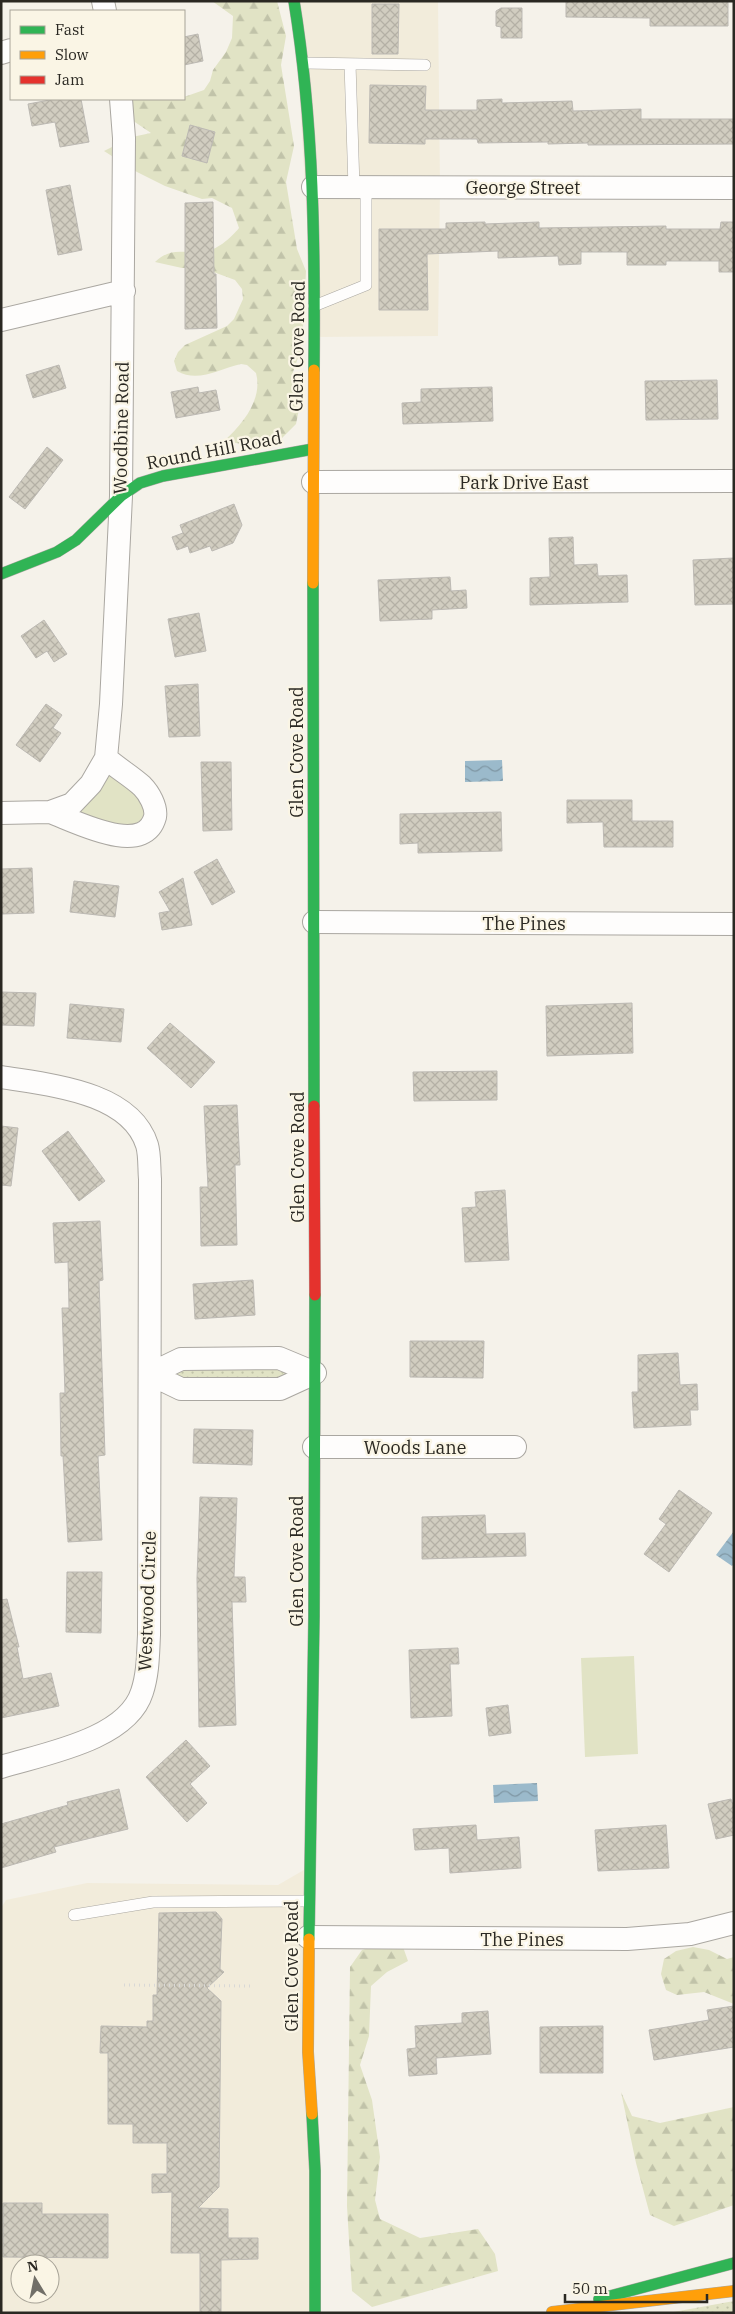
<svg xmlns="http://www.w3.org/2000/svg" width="735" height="2314" font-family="'IBM Plex Serif',serif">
	<defs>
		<pattern id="grass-dots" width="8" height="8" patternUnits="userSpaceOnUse" patternTransform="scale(1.25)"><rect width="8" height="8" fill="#e1e3c5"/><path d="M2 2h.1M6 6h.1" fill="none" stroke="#c1c3a9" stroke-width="1.8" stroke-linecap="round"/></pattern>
		<pattern id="forest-firs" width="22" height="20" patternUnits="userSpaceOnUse" patternTransform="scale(1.25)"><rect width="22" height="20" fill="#e1e3c5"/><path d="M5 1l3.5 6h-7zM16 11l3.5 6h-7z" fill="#c1c3a9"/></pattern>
		<pattern id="water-waves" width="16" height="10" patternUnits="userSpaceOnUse" patternTransform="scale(1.25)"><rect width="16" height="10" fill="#9bbacb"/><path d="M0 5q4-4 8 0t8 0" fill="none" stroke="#7f97a4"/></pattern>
		<pattern id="building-cross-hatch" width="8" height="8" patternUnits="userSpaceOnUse" patternTransform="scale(1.25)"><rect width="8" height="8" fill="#d1cdc0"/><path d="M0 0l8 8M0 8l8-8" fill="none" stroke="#b4b0a5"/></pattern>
	</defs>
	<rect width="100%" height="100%" fill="#f5f2ea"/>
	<path fill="#f2ecdb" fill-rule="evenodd" d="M294 1H438L440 187 438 336 314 337Z
		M309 1867 315 2313H1V1908L6 1900 87 1883 278 1885ZM20 2264H50V2294H20Z"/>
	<path fill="url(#grass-dots)" d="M279 1358 315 1373 280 1389 150 1374Z
		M734 2301V2313H668Z"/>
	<path fill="url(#forest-firs)" d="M212 1H277L286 36 281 65 294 146 286 182 297 249 306 271 302 346 291 378 299 409 296 424 282 438 266 445 260 447 224 441C243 424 263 399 256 373L247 365 241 364C219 369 198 383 177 371L174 361 178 352 185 345 227 326 234 319 243 299 242 289 235 280 200 267 182 268 155 262C172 246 184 254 203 252 216 251 231 238 239 228L232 208 212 198 202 199 165 186 137 172 104 151 132 137 151 133 129 118 130 99H184V97L204 90 210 81 213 70 226 52 232 38 233 16Z
		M376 1946 403 1947 408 1961 387 1972 371 1986 369 2036 360 2065 372 2100 380 2157 375 2200 380 2219 420 2238 478 2229 495 2254 498 2271 372 2307 352 2291 347 2206 350 1967 362 1950Z
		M693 1947 709 1950 727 1959 734 1957V2004L704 1992 677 1995 666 1990 661 1974 664 1959 676 1951Z
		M621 2092 632 2116 660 2123 734 2107V2205L674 2226 650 2215 636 2163Z"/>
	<path fill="#e1e3c5" d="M106 758 154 804 142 834 63 808Z
		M634 1656 638 1754 585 1757 581 1658Z"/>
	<path fill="url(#water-waves)" d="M502 760 503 781 465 782V761Z
		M734 1531V1564L732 1566 716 1555Z
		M537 1783 538 1801 494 1803 493 1785Z"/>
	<path fill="url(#building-cross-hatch)" stroke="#bcb9b3" d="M566 1H728V26H650V18L566 17Z
		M372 4H399L398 54H372Z
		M501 8H522V38H501V27L496 26V11Z
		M198 34 203 61 184 65V37Z
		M370 85 426 86 425 110H477V100L502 99V103L572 101 573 111 641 109V119H734V144L588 145V143L548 144V142L478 143 477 139H425V144L369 143Z
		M55 99H81L89 142 60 147 55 122 32 126 28 104Z
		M190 125 215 132 207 163 182 156Z
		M70 185 82 250 58 255 46 190Z
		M213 202 214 274H216L217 328 185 329V203Z
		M485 222V224L539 222V228L666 226V229H720L721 222H734V272H719V261H666V265H627V252H581V264L559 265 558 256 498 258V251L427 254 428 310H379V229H446V223Z
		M59 365 66 388 33 398 26 375Z
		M717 380 718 419 646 420 645 381Z
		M198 387 199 393 216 390 220 410 176 418 171 392Z
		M492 387 493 421 403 424 402 403 421 402V389Z
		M47 447 63 460 25 509 9 497Z
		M234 504 242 525 233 543 212 551 210 546 190 553 188 546 177 550 172 537 183 533 180 525Z
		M573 537 574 565 597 564 598 576 627 575 628 602 530 605V578L550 577 549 538Z
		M734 558V604L695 605 693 560Z
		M450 577 451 591 466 590 467 608 432 610V619L380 621 378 580Z
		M199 613 206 651 175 657 168 619Z
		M44 620 67 654 54 662 47 651 36 658 21 636Z
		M198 684 200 736 169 737 165 686Z
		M46 704 62 715 53 728 61 733 40 762 16 745Z
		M201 762H231L232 830 203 831Z
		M567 800H632V821H673V847H604L603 822 567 823Z
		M501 812 502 851 418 853V843L400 844V814Z
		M217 859 235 892 212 905 194 872Z
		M32 868 34 913 1 914V869Z
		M183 878 192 925 162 930 159 913 170 911 159 892Z
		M74 881 119 886 115 917 70 912Z
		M1 992 36 993 34 1026 1 1025Z
		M632 1003 633 1053 547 1056 546 1006Z
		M70 1004 124 1009 121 1042 67 1038Z
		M170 1023 215 1062 191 1088 147 1048Z
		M497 1071V1100L414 1101 413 1072Z
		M237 1105 240 1165H235L237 1245 201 1246 200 1187H208L204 1106Z
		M1 1126 18 1128 11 1186 1 1185Z
		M68 1131 105 1181 79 1201 42 1151Z
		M505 1190 509 1260 465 1262 462 1208 476 1207 475 1192Z
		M100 1221 103 1280 99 1281 105 1455 98 1456 102 1540 68 1542 63 1456H61L60 1393H65L62 1308H69L68 1262 55 1263 53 1223Z
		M253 1280 255 1315 195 1319 193 1284Z
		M410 1341H484L483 1378 410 1377Z
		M678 1353 680 1385 697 1384 698 1410H690L691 1425 634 1428 632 1392H638V1355Z
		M194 1429 253 1430 252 1465 193 1463Z
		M679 1490 712 1513 669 1572 644 1554 666 1524 659 1519Z
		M200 1497 237 1498 234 1577H245L246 1602H232L236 1725 199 1727 197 1578Z
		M485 1515 486 1534 525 1533 526 1556 422 1559V1517Z
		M67 1572H102L101 1633 66 1632Z
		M7 1599 19 1647H17L23 1679 51 1673 59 1706 1 1718V1600Z
		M458 1648 459 1664H450L452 1716 411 1718 409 1650Z
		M508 1705 511 1733 489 1736 486 1708Z
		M186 1740 210 1766 190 1784 207 1803 187 1822 146 1777Z
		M119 1789 128 1829 54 1847 56 1852 1 1868V1824L68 1805 67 1802Z
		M731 1799 732 1803H734V1835L716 1839 708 1804Z
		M476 1825 477 1840 519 1837 521 1868 450 1873 449 1848 415 1850 413 1829Z
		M666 1825 669 1868 598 1871 595 1830Z
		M216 1912 222 1919 220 1969 224 1972 207 1988 221 2001 219 2187 198 2208 228 2209V2238H258V2259L221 2260V2313H200V2253H171L172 2192 152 2193V2174H167V2143H133V2124H108V2053H100L101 2026 147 2027V2021H153V1995H157L159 1913Z
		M734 2006V2047L654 2060 649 2030 709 2020 707 2010Z
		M488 2011 491 2054 436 2058 437 2074 409 2076 407 2049 416 2048 415 2026 462 2023V2013Z
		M603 2026V2073H540V2027Z
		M3 2203H42V2214H108V2258L3 2257Z"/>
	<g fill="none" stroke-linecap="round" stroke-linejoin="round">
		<g stroke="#aaa7a1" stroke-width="12">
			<path id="lane" d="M304 63 425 65
				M350 64 354 187
				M314 306 366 285V187
				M74 1915 153 1902 309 1901"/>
		</g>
		<g stroke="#aaa7a1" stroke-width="24">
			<path id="street" d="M103 1 105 11
				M1 53 11 50
				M313 187 734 188
				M1 320 124 291
				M313 482 734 481
				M50 812C75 821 144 858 155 817 157 807 149 793 142 786 131 776 117 768 106 758
				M1 813 50 812 72 804 91 784 106 758 111 704 121 496 124 138 121 99
				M314 922 734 924
				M1 1077C48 1085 130 1091 147 1145 150 1155 149 1169 150 1179L149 1635C148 1655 148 1674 142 1692 127 1740 43 1754 1 1767
				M279 1358 315 1373 280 1389H181L150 1374 181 1359Z
				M314 1447H515
				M308 1937 627 1939 690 1934 734 1923"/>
		</g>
		<g stroke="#aaa7a1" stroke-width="12">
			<path id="fast" d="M294 1C314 124 315 246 314 370
				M1 574 57 552 76 540 121 496 140 483 163 476 313 449
				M313 583 314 1106
				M309 1939 314 1616 315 1295
				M312 2114 315 2171V2313
				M599 2299 734 2263"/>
		</g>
		<g stroke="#aaa7a1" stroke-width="12">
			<path id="slow" d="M313 583 314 370
				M309 1939 308 2052 312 2114
				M552 2312 734 2291"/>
		</g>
		<g stroke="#aaa7a1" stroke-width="12">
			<path id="jam" d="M314 1106 315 1295"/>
		</g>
		<path stroke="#d9d8d6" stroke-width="3" stroke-dasharray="1 4" stroke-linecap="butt" d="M124 1985 250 1986"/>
		<use href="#lane" stroke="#fefdfc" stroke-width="11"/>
		<use href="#street" stroke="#fefdfc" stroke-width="22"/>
		<use href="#fast" stroke="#30b455" stroke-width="11"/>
		<use href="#slow" stroke="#ff9f0a" stroke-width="11"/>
		<use href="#jam" stroke="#e5322d" stroke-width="11"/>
	</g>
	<g text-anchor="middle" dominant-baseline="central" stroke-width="4.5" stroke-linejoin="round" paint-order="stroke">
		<g font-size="18" fill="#2a2822" stroke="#faf5e5">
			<text x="523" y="187">George Street</text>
			<text transform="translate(297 346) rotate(-89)">Glen Cove Road</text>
			<text transform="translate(121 428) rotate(-89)">Woodbine Road</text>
			<text transform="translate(214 450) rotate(-11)">Round Hill Road</text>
			<text x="524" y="482">Park Drive East</text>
			<text transform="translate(296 752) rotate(-90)">Glen Cove Road</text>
			<text x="524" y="923">The Pines</text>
			<text transform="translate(297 1157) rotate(-90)">Glen Cove Road</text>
			<text x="415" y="1447">Woods Lane</text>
			<text transform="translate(296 1561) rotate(-90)">Glen Cove Road</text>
			<text transform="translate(147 1601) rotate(-88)">Westwood Circle</text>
			<text x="522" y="1939">The Pines</text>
			<text transform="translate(291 1966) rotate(-90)">Glen Cove Road</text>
		</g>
	</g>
	<rect width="735" height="2314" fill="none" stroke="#2a2822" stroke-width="5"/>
	<rect x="10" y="10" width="175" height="90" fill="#faf5e5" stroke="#a7a397"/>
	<rect x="20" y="26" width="25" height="8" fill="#30b455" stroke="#a7a397"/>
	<text x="55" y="35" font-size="15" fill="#2a2822">Fast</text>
	<rect x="20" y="51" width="25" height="8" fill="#ff9f0a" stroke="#a7a397"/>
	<text x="55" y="60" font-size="15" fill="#2a2822">Slow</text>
	<rect x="20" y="76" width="25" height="8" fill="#e5322d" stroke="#a7a397"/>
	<text x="55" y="85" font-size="15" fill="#2a2822">Jam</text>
	<g transform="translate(35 2279) rotate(350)"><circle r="24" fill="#faf5e5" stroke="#a7a397"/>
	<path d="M0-4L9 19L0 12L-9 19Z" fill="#716f68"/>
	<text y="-8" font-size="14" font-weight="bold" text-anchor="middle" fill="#2a2822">N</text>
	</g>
	<path d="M565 2294v8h142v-8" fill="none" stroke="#2a2822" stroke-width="2.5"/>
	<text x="572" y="2294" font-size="15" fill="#2a2822" stroke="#faf5e5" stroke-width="4" paint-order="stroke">50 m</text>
</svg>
